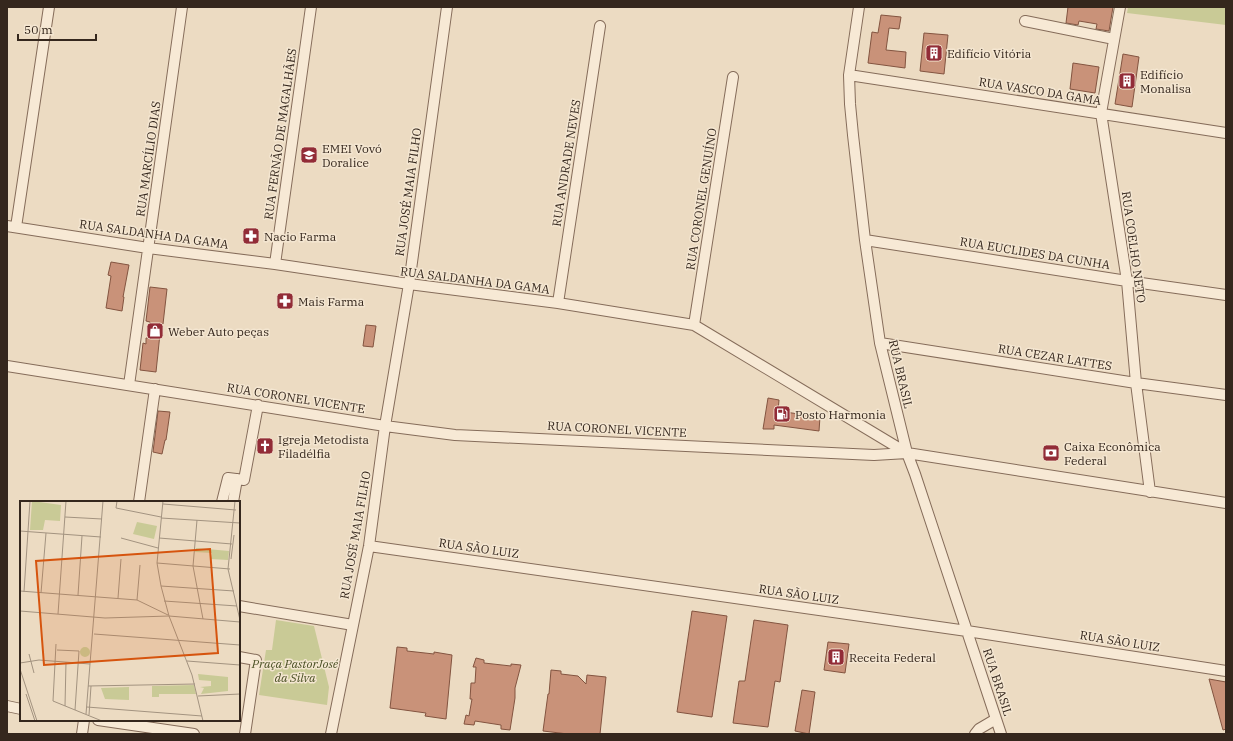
<svg xmlns="http://www.w3.org/2000/svg" width="1233" height="741" font-family="'IBM Plex Serif',serif">
	<rect width="100%" height="100%" fill="#ecdbc2"/>
	<path fill="#c9ca96" d="M1128 7H1226V25L1127 13Z
		M276 620 314 626 329 687 327 705 259 695 266 650H272Z"/>
	<path fill="#c99279" stroke="#835440" d="M1068 7H1113L1109 31 1096 29 1097 24 1079 21 1078 25 1066 23Z
		M881 15 901 17 899 29 889 28 886 50 906 52 905 68 868 63 872 32 878 33Z
		M924 33 948 35 944 74 920 71Z
		M1123 54 1139 57 1132 107 1115 104Z
		M1073 63 1099 67 1095 93 1070 89Z
		M111 262 129 265 123 297H124L122 311 106 308 111 276 108 275Z
		M150 287 167 289 163 324H161L156 372 140 370 143 343 146 344V338H149L150 322 146 321Z
		M366 325 376 326 373 347 363 346Z
		M768 398 779 400 778 411 820 417 819 431 774 425V429H763Z
		M158 411 170 412 166 440H165L162 454 153 452Z
		M692 611 727 616 712 717 677 712Z
		M754 620 788 625 780 682 775 681 768 727 733 723 739 681H745Z
		M828 642 849 644 845 673 824 670Z
		M397 647 407 648V651L434 654V652L452 655 446 719 425 716 426 713 390 708Z
		M476 658 484 660V663L511 666V664L521 665 515 688V698L510 730 501 729V725L475 721 474 725 464 724 466 715 469 716 472 699H470L471 683H475L476 667H473Z
		M551 670 561 671V674L578 676 586 684 587 675 606 677 600 734H568L543 731 548 694H549Z
		M1209 679 1226 682V729L1223 730Z
		M802 690 815 692 809 734 795 731Z"/>
	<g fill="none" stroke-linecap="round" stroke-linejoin="round">
		<g stroke="#856c5a" stroke-width="12">
			<path id="minor" d="M859 7 849 75 850 104 853 135 865 240 880 343 907 453 915 474 1001 734
				M1120 7 1101 113 1127 281 1136 383 1150 492
				M1025 21 1114 39
				M849 75 1226 133
				M7 226 148 248 275 264 409 284 558 303 694 325 907 453
				M16 227 49 7
				M865 240 1127 281 1226 295
				M275 264 311 7
				M558 303 600 26
				M694 325 733 77
				M880 343 1136 383 1226 395
				M7 366 385 426 455 435 874 455 907 453 1226 503
				M129 385 182 7
				M139 502 155 389
				M222 502 228 478 244 480 258 405
				M233 502 237 479
				M369 546 967 631 1226 671
				M239 606 353 625
				M239 657 256 660 245 734
				M7 706 21 709
				M98 720 194 734
				M82 734 84 720
				M331 734 369 546 385 426 409 284 447 7
				M975 734 979 729 996 719"/>
		</g>
		<use href="#minor" stroke="#f7e9d5" stroke-width="10"/>
	</g>
	<defs>
		<g id="building-square" transform="scale(0.9)"><rect x="-9" y="-9" width="18" height="18" rx="4" fill="#922c37" stroke="#f4e6d1"/><path d="M-4-6H4V6H1V3H-1V6H-4ZM-2.5-4.3h1.7v1.8h-1.7ZM.8-4.3h1.7v1.8H.8ZM-2.5-1h1.7V.8h-1.7ZM.8-1h1.7V.8H.8Z" fill="#fff"/></g>
		<g id="school-square" transform="scale(0.9)"><rect x="-9" y="-9" width="18" height="18" rx="4" fill="#922c37" stroke="#f4e6d1"/><path d="M0-5L7-2L0 1L-7-2ZM-4 1L0 2.5L4 1V4Q0 6-4 4Z" fill="#fff"/></g>
		<g id="pharmacy-square" transform="scale(0.9)"><rect x="-9" y="-9" width="18" height="18" rx="4" fill="#922c37" stroke="#f4e6d1"/><path d="M-2-6h4v4h4v4h-4v4h-4v-4h-4v-4h4Z" fill="#fff"/></g>
		<g id="shop-square" transform="scale(0.9)"><rect x="-9" y="-9" width="18" height="18" rx="4" fill="#922c37" stroke="#f4e6d1"/><path d="M-5-2.5h2.3a2.7 3.5 0 0 1 5.4 0H5L5.5 6h-11ZM-1.5-2.5h3a1.5 2.3 0 0 0-3 0Z" fill="#fff"/></g>
		<g id="fuel-square" transform="scale(0.9)"><rect x="-9" y="-9" width="18" height="18" rx="4" fill="#922c37" stroke="#f4e6d1"/><path d="M-5.5-6h7V0h2V4h1.3V-2.5L3-4.5l.8-.8L6-3V5H2.5V1h-1V6h-7ZM-4.2-4.7v3.2H.2V-4.7Z" fill="#fff"/></g>
		<g id="church-square" transform="scale(0.9)"><rect x="-9" y="-9" width="18" height="18" rx="4" fill="#922c37" stroke="#f4e6d1"/><path d="M-1.2-6h2.4v3.5h3.3v2.4h-3.3V6h-2.4V-.1h-3.3v-2.4h3.3Z" fill="#fff"/></g>
		<g id="bank-square" transform="scale(0.9)"><rect x="-9" y="-9" width="18" height="18" rx="4" fill="#922c37" stroke="#f4e6d1"/><path d="M-6-4H6V4H-6ZM0-2.3a2.3 2.3 0 1 0 0 4.6a2.3 2.3 0 1 0 0-4.6Z" fill="#fff"/></g>
	</defs>
	<g fill-rule="evenodd">
		<use href="#building-square" x="934" y="53"/>
		<use href="#building-square" x="1127" y="81"/>
		<use href="#school-square" x="309" y="155"/>
		<use href="#pharmacy-square" x="251" y="236"/>
		<use href="#pharmacy-square" x="285" y="301"/>
		<use href="#shop-square" x="155" y="331"/>
		<use href="#fuel-square" x="782" y="414"/>
		<use href="#church-square" x="265" y="446"/>
		<use href="#bank-square" x="1051" y="453"/>
		<use href="#building-square" x="836" y="657"/>
	</g>
	<g text-anchor="middle" dominant-baseline="central" stroke-width="3" stroke-linejoin="round" paint-order="stroke">
		<g font-size="12" fill="#35271d" stroke="#f4e6d1" text-anchor="start">
			<text x="947" y="53">Edifício Vitória</text>
			<text x="1140" y="74">Edifício<tspan x="1140" dy="14">Monalisa</tspan></text>
			<text x="322" y="148">EMEI Vovó<tspan x="322" dy="14">Doralice</tspan></text>
			<text x="264" y="236">Nacio Farma</text>
			<text x="298" y="301">Mais Farma</text>
			<text x="168" y="331">Weber Auto peças</text>
			<text x="795" y="414">Posto Harmonia</text>
			<text x="278" y="439">Igreja Metodista<tspan x="278" dy="14">Filadélfia</tspan></text>
			<text x="1064" y="446">Caixa Econômica<tspan x="1064" dy="14">Federal</tspan></text>
			<text x="849" y="657">Receita Federal</text>
		</g>
		<g font-size="12" fill="#35271d" stroke="#f4e6d1">
			<text transform="translate(1040 91) rotate(9)">RUA VASCO DA GAMA</text>
			<text transform="translate(280 134) rotate(-82)">RUA FERNÃO DE MAGALHÃES</text>
			<text transform="translate(148 159) rotate(-82)">RUA MARCÍLIO DIAS</text>
			<text transform="translate(566 163) rotate(-81)">RUA ANDRADE NEVES</text>
			<text transform="translate(408 192) rotate(-82)">RUA JOSÉ MAIA FILHO</text>
			<text transform="translate(701 199) rotate(-81)">RUA CORONEL GENUÍNO</text>
			<text transform="translate(154 234) rotate(8)">RUA SALDANHA DA GAMA</text>
			<text transform="translate(1134 247) rotate(82)">RUA COELHO NETO</text>
			<text transform="translate(1035 253) rotate(9)">RUA EUCLIDES DA CUNHA</text>
			<text transform="translate(475 280) rotate(7)">RUA SALDANHA DA GAMA</text>
			<text transform="translate(1055 357) rotate(9)">RUA CEZAR LATTES</text>
			<text transform="translate(901 374) rotate(77)">RUA BRASIL</text>
			<text transform="translate(296 398) rotate(9)">RUA CORONEL VICENTE</text>
			<text transform="translate(617 429) rotate(3)">RUA CORONEL VICENTE</text>
			<text transform="translate(355 535) rotate(-80)">RUA JOSÉ MAIA FILHO</text>
			<text transform="translate(479 548) rotate(8)">RUA SÃO LUIZ</text>
			<text transform="translate(799 594) rotate(8)">RUA SÃO LUIZ</text>
			<text transform="translate(1120 641) rotate(9)">RUA SÃO LUIZ</text>
			<text transform="translate(998 682) rotate(72)">RUA BRASIL</text>
		</g>
		<g font-size="12" font-style="italic" fill="#4b5125" stroke="#f4e6d1">
			<text x="295" y="663">Praça PastorJosé<tspan x="295" dy="14">da Silva</tspan></text>
		</g>
	</g>
	<g transform="translate(20 501)">
		<rect width="220" height="220" fill="#ecdbc2"/>
		<path d="M12 0 41 4 40 20 25 19 23 29H10ZM117 21 137 25 134 38 113 33ZM176 47 209 50 208 59 191 58 192 52 175 51ZM60 151a5 5 0 1 1 10 0a5 5 0 1 1-10 0ZM178 173 208 176V190L181 193 184 187 180 186 191 185V180L179 179ZM174 184 176 193H139V196H132V185ZM109 186V199L85 198 81 187Z" fill="#c9ca96"/>
		<path fill="none" stroke="#a39380" stroke-width="1" d="M97 0 96 7 141 16M143 0 137 62 141 85 149 115 172 174 183 220M215 0 208 68 220 119M143 3 216 9M45 16 82 18M141 17 220 22M177 19 173 65 183 118M0 30 81 36M101 37 138 47M139 37 212 43M211 58 214 34M137 62 210 68M141 85 214 90M0 90 117 99 148 114M4 91 10 0M21 92 26 32M58 94 62 35M98 97 101 58M117 99 120 64M144 100 217 105M0 110 85 117 149 115 220 121M38 113 46 0M74 133 220 144M36 143 33 200 82 220M37 149 59 150 55 209M9 153 14 172M167 160 220 164M0 162 19 159 70 163M0 168 17 220M68 185 175 183M6 193 15 220M178 195 220 193M45 205 46 161M67 206 182 215M66 213 83 0M69 214 71 185"/>
		<path fill="#d6540e" fill-opacity="0.15" stroke="#d6540e" stroke-width="2" d="M190 48 198 152 24 164 16 60Z"/>
		<rect width="220" height="220" fill="none" stroke="#35271d" stroke-width="2"/>
	</g>
	<rect width="1233" height="741" fill="none" stroke="#35271d" stroke-width="16"/>
	<path d="M18 34v6h78v-6" fill="none" stroke="#35271d" stroke-width="2"/>
	<text x="24" y="34" font-size="12" fill="#35271d" stroke="#f4e6d1" stroke-width="3" paint-order="stroke">50 m</text>
</svg>
